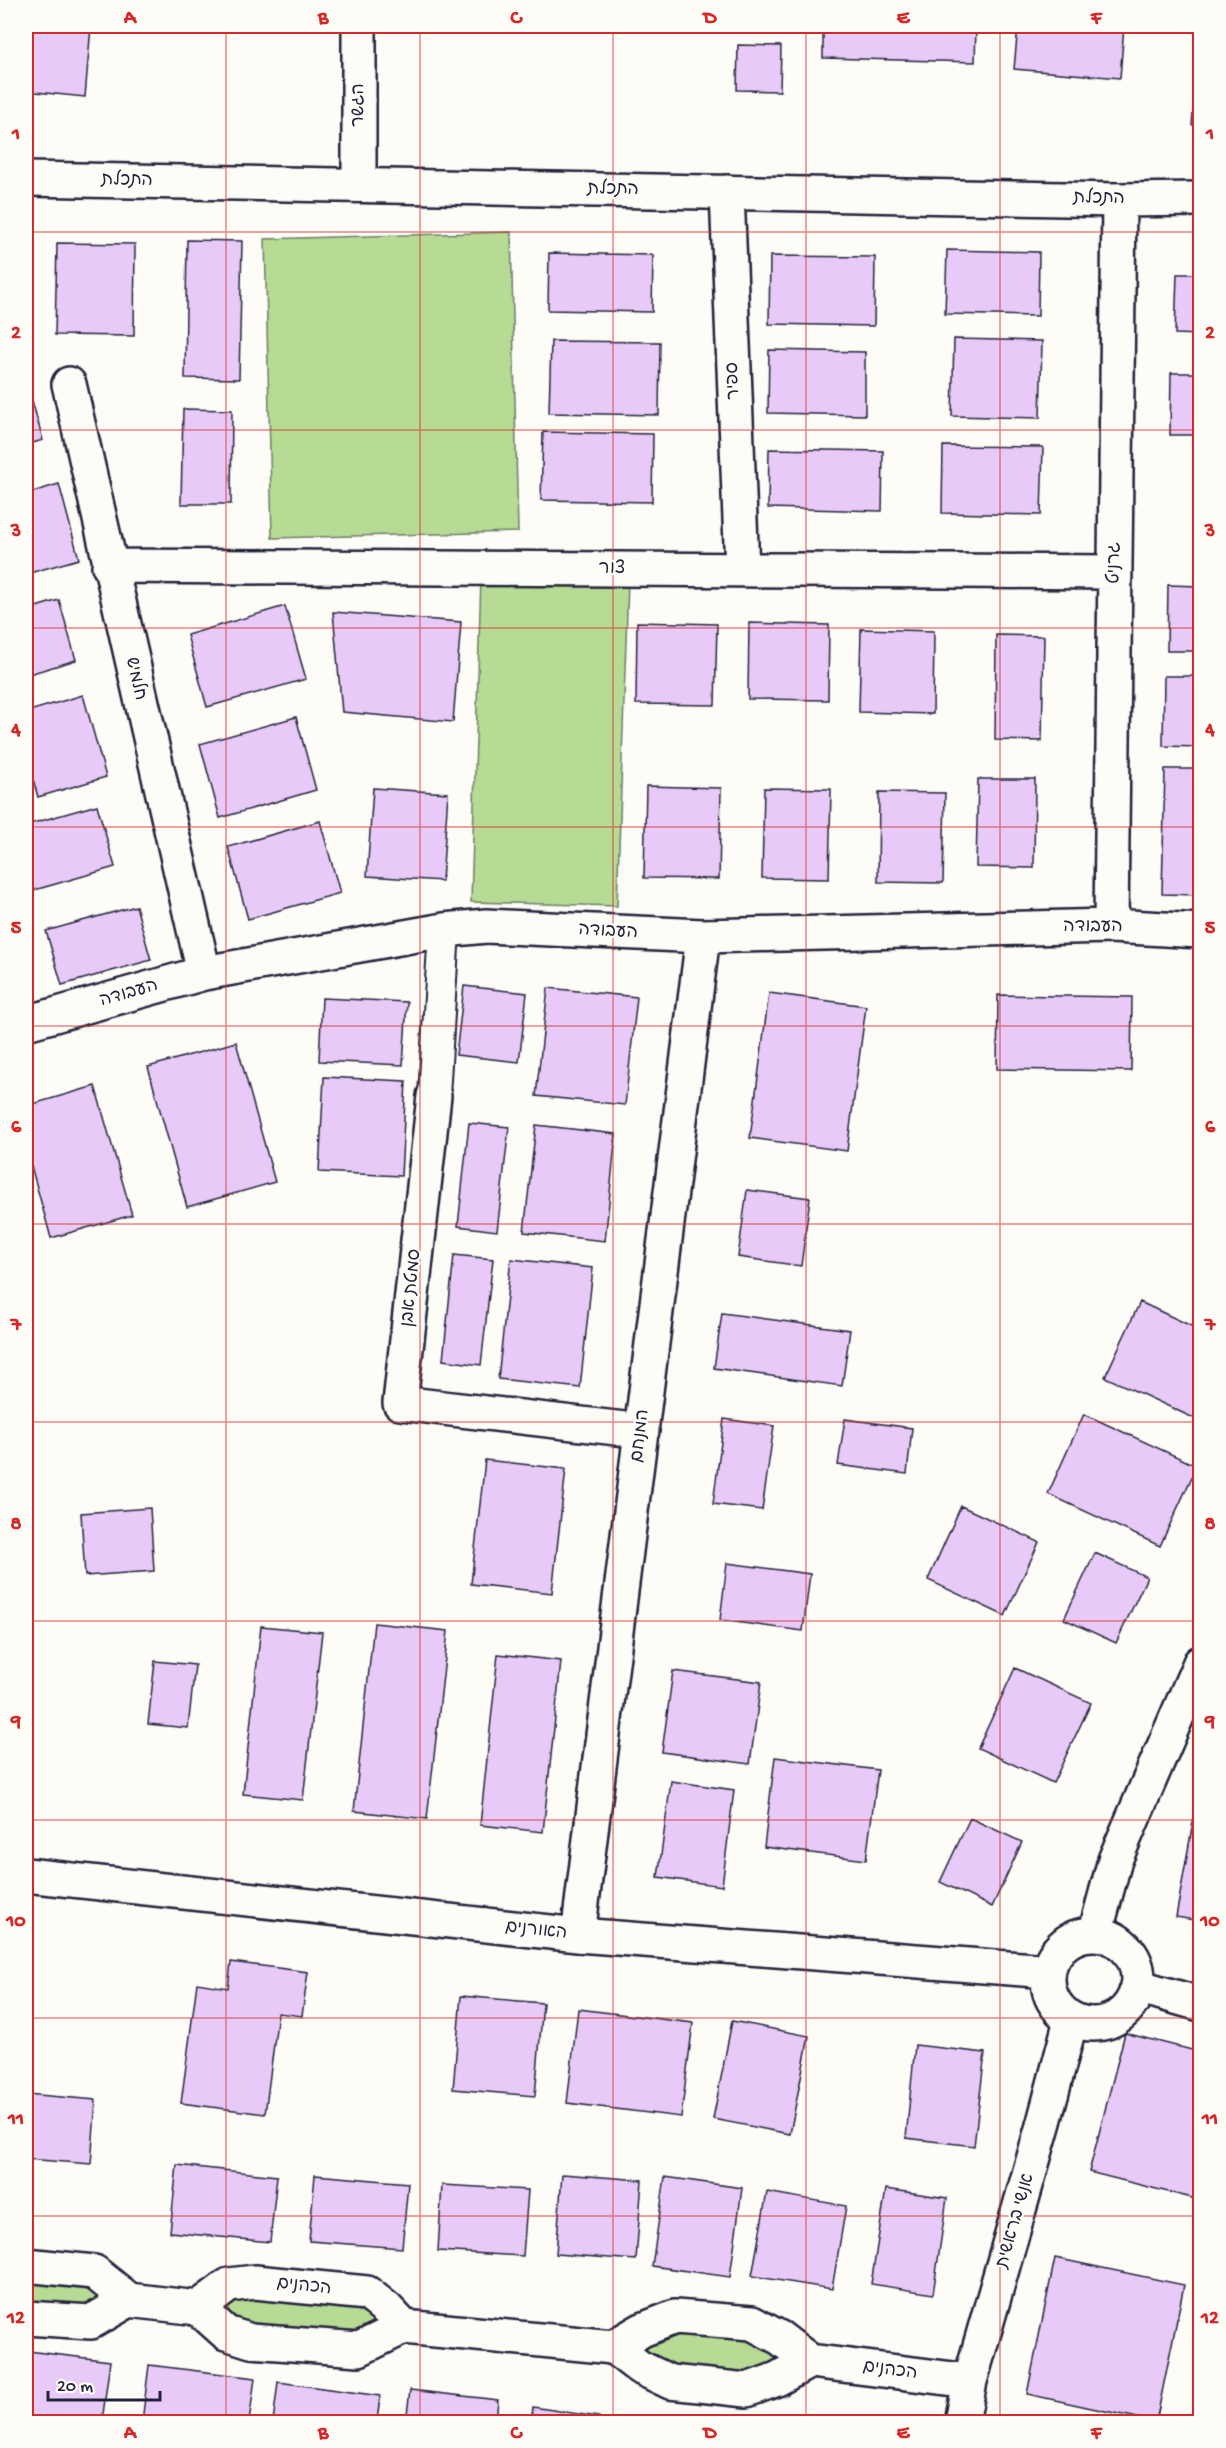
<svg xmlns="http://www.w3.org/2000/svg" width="1226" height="2448" font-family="'Gochi Hand','Playpen Sans Hebrew',sans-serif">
	<rect width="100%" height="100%" fill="#fdfcf7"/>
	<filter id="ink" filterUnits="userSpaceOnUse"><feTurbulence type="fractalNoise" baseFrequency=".0167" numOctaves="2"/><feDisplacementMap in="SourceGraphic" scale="12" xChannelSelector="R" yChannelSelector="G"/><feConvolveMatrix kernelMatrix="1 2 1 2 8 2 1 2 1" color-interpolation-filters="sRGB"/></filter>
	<g filter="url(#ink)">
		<path fill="#b7da94" stroke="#6c7e68" stroke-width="1.5" d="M511 232 518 532 272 538 265 239Z
			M481 578 628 582 617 906 471 902Z
			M26 2280 91 2284 110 2298 90 2309 26 2305Z
			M242 2298 351 2306 379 2323 346 2338 243 2327 219 2310Z
			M655 2333 710 2335 764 2342 784 2358 758 2373 706 2370 655 2363 637 2347Z"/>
		<path fill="#e8caf8" stroke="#22223b" stroke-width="1.5" d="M26 26H91L85 97 26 91Z
			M823 26H976L975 62 823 58Z
			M1018 26H1124L1120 78 1014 69Z
			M1200 28V126L1192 125Z
			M738 45 781 46 780 91 737 90Z
			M187 240 242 241 239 379 185 378Z
			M57 243 135 244 134 336 55 335Z
			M947 250 1039 252 1038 316 945 314Z
			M549 253 653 255 652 312 548 310Z
			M770 256 875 257 874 326 769 324Z
			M1177 274H1200V335L1175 334Z
			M954 339 1042 341 1040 418 952 416Z
			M551 341 660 342 659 415 549 413Z
			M769 350 865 352V415L768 413Z
			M1171 373H1200V435H1170Z
			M26 379 43 440 26 445Z
			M183 409 232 410 231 504H181Z
			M543 432 653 434 652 502 541 500Z
			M943 446 1043 447 1041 515 942 513Z
			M769 449 883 451 882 511 768 508Z
			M59 484 79 559 26 574V494Z
			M1168 585 1200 586V651H1167Z
			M59 600 76 660 26 675V610Z
			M285 606 306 679 207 707 187 635Z
			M333 612 461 622 453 722 342 712Z
			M637 622 717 624 715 705 636 704Z
			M749 623 829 625 828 700 748 699Z
			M861 629 934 631 933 714 859 712Z
			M996 635 1044 636 1042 741 995 740Z
			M1164 676H1200V747L1163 746Z
			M83 695 106 777 38 797 26 754V712Z
			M296 717 316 790 220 818 200 744Z
			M1165 769H1200V895L1162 894Z
			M978 779H1035L1034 868 976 867Z
			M646 786 721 788 719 879 644 878Z
			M373 788 448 793 442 881 367 876Z
			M764 788 831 789 829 879 762 878Z
			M879 792 945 793 943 883 878 882Z
			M97 805 115 867 31 891 26 871V825Z
			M320 821 340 893 248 919 228 847Z
			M136 906 151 960 62 985 46 931Z
			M464 986 527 993 519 1062 456 1055Z
			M548 988 637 997 625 1105 536 1096Z
			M769 993 866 1006 847 1151 750 1138Z
			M998 995 1132 997 1131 1071 997 1069Z
			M322 998 407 1002 403 1065 319 1061Z
			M236 1042 275 1182 187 1207 148 1067Z
			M324 1077 406 1081 401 1176 319 1172Z
			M95 1086 132 1215 51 1238 26 1148V1106Z
			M469 1123 509 1127 497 1231 458 1226Z
			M536 1125 616 1134 605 1241 524 1232Z
			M747 1190 810 1198 801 1266 738 1257Z
			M454 1255 493 1259 481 1365 443 1360Z
			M511 1259 593 1268 580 1388 498 1379Z
			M1140 1302 1200 1330V1421L1105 1377Z
			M722 1313 850 1330 842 1386 714 1368Z
			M1084 1414 1197 1466 1160 1546 1048 1494Z
			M724 1419 774 1426 762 1510 713 1504Z
			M845 1419 912 1428 907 1474 838 1465Z
			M485 1460 566 1469 552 1593 471 1584Z
			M961 1506 1039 1542 1005 1616 928 1580Z
			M150 1508 154 1571 85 1576 81 1513Z
			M1095 1553 1147 1577 1116 1643 1064 1619Z
			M727 1563 810 1574 803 1631 720 1620Z
			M374 1623 448 1631 427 1819 354 1811Z
			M261 1626 322 1632 303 1800 243 1794Z
			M498 1654 561 1661 543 1832 480 1825Z
			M155 1661 195 1665 188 1728 148 1724Z
			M1015 1668 1091 1703 1053 1783 978 1748Z
			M673 1671 761 1682 750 1764 662 1752Z
			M775 1757 878 1770 866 1860 764 1847Z
			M671 1781 734 1790 722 1886 658 1877Z
			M1197 1800 1200 1801V1921L1176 1917Z
			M970 1818 1022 1842 992 1907 940 1882Z
			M231 1962 308 1972 302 2016 278 2013 265 2114 181 2103 197 1983 228 1988Z
			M461 1996 543 2003 535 2096 453 2089Z
			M578 2009 693 2023 681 2117 567 2103Z
			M732 2021 809 2036 790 2134 713 2119Z
			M1125 2033 1200 2052V2200L1089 2172Z
			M915 2045 985 2053 974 2146 906 2138Z
			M26 2094 96 2100 91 2164 26 2159Z
			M177 2165 277 2176 270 2242 170 2232Z
			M562 2174 642 2180 636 2260 556 2254Z
			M315 2175 408 2183 402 2248 309 2241Z
			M665 2177 742 2188 730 2277 652 2266Z
			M442 2185 528 2190 523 2256 438 2251Z
			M886 2189 947 2198 933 2294 871 2284Z
			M767 2192 846 2206 832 2289 752 2276Z
			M1055 2258 1184 2285 1156 2422 1027 2394Z
			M28 2351 110 2361 102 2422H73L26 2416V2373Z
			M149 2365 255 2378 249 2422H142Z
			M278 2382 380 2396 377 2422H273Z
			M410 2390 498 2400 496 2422H406Z
			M533 2407 599 2417 598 2422H531Z"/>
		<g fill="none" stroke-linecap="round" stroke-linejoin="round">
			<g stroke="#22223b" stroke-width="34">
				<path id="pedestrian" d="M434 1096 444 930"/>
			</g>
			<g stroke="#22223b" stroke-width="38">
				<path id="minor" d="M359 26V185
					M727 192 742 570
					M69 384 204 973
					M109 566 1114 572
					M1111 926 1119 200
					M26 1023 204 973 444 930 486 926 703 936 1111 926 1200 931
					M434 1096 400 1403 642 1431
					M578 1935 703 936
					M26 2265 94 2272 129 2300 198 2308 226 2333 251 2341 359 2349 404 2327 613 2347 639 2367 670 2382 747 2390 777 2379 810 2361
					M198 2308 229 2285 255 2282 367 2293 387 2309 404 2327
					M26 2318 91 2322 129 2300
					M613 2347 642 2330 675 2317 752 2323 780 2338 810 2361 970 2381
					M962 2422 970 2381 1044 2122 1071 2020"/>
			</g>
			<g stroke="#22223b" stroke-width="38">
				<path id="tertiary" d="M26 179 1119 200 1200 199
					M26 1875 578 1935 1048 1971
					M1048 1979a45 45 0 1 1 90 0a45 45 0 1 1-90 0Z
					M1095 1934 1115 1860 1200 1663
					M1137 1986 1200 2004"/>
			</g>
			<use href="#pedestrian" stroke="#fdfcf7" stroke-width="30"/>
			<use href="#minor" stroke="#fdfcf7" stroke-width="33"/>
			<use href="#tertiary" stroke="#fdfcf7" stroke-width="33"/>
		</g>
	</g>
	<path fill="none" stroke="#d62828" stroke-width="1.5" stroke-opacity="0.55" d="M226 26V2422M420 26V2422M613 26V2422M806 26V2422M1000 26V2422M26 232H1200M26 430H1200M26 628H1200M26 827H1200M26 1026H1200M26 1224H1200M26 1422H1200M26 1621H1200M26 1820H1200M26 2018H1200M26 2216H1200"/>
	<g text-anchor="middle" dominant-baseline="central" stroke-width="4.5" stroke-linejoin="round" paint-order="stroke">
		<g font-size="18" fill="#22223b" stroke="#fdfcf7">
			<text transform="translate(359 105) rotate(-90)">הגשר</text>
			<text transform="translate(127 181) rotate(1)">התכלת</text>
			<text transform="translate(613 190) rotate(1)">התכלת</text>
			<text transform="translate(1099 199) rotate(1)">התכלת</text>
			<text transform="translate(734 381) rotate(-92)">ספיר</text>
			<text transform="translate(1115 563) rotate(-89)">גרניט</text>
			<text x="612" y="569">צור</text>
			<text transform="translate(135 679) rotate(77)">חלמיש</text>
			<text x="1093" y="927">העבודה</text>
			<text transform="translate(608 932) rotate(3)">העבודה</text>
			<text transform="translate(129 994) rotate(-16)">העבודה</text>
			<text transform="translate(412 1288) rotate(-84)">סמטת אבן</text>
			<text transform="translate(641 1436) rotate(-83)">המנחם</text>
			<text transform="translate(536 1931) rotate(6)">האורנים</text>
			<text transform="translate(1016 2221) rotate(-74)">אנשי בראשית</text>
			<text transform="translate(304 2287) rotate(6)">הכהנים</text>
			<text transform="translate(890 2371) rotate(7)">הכהנים</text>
		</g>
	</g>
	<rect width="1226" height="2448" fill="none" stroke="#fdfcf7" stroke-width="66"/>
	<path d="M48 2391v9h112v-9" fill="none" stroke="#22223b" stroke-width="3"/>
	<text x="57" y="2391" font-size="18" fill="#22223b" stroke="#fdfcf7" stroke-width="4.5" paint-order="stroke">20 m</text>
	<rect x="33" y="33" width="1160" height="2382" fill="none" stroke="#d62828" stroke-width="2"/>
	<g font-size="20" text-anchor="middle" font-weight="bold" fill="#d62828">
		<text x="130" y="23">A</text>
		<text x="323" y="23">B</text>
		<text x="516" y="23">C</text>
		<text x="710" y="23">D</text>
		<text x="903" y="23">E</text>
		<text x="1096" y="23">F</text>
		<text x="16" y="139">1</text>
		<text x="1210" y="139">1</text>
		<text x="16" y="338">2</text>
		<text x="1210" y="338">2</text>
		<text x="16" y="536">3</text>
		<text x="1210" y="536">3</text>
		<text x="16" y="735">4</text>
		<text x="1210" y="735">4</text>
		<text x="16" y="933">5</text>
		<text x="1210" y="933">5</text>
		<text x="16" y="1132">6</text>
		<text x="1210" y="1132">6</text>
		<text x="16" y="1330">7</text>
		<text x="1210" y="1330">7</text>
		<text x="16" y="1529">8</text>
		<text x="1210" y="1529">8</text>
		<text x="16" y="1727">9</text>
		<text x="1210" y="1727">9</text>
		<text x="16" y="1926">10</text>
		<text x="1210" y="1926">10</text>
		<text x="16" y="2124">11</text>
		<text x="1210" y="2124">11</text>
		<text x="16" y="2323">12</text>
		<text x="1210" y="2323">12</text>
		<text x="130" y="2438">A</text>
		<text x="323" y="2438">B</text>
		<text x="516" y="2438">C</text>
		<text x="710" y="2438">D</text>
		<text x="903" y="2438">E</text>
		<text x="1096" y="2438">F</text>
	</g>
</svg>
